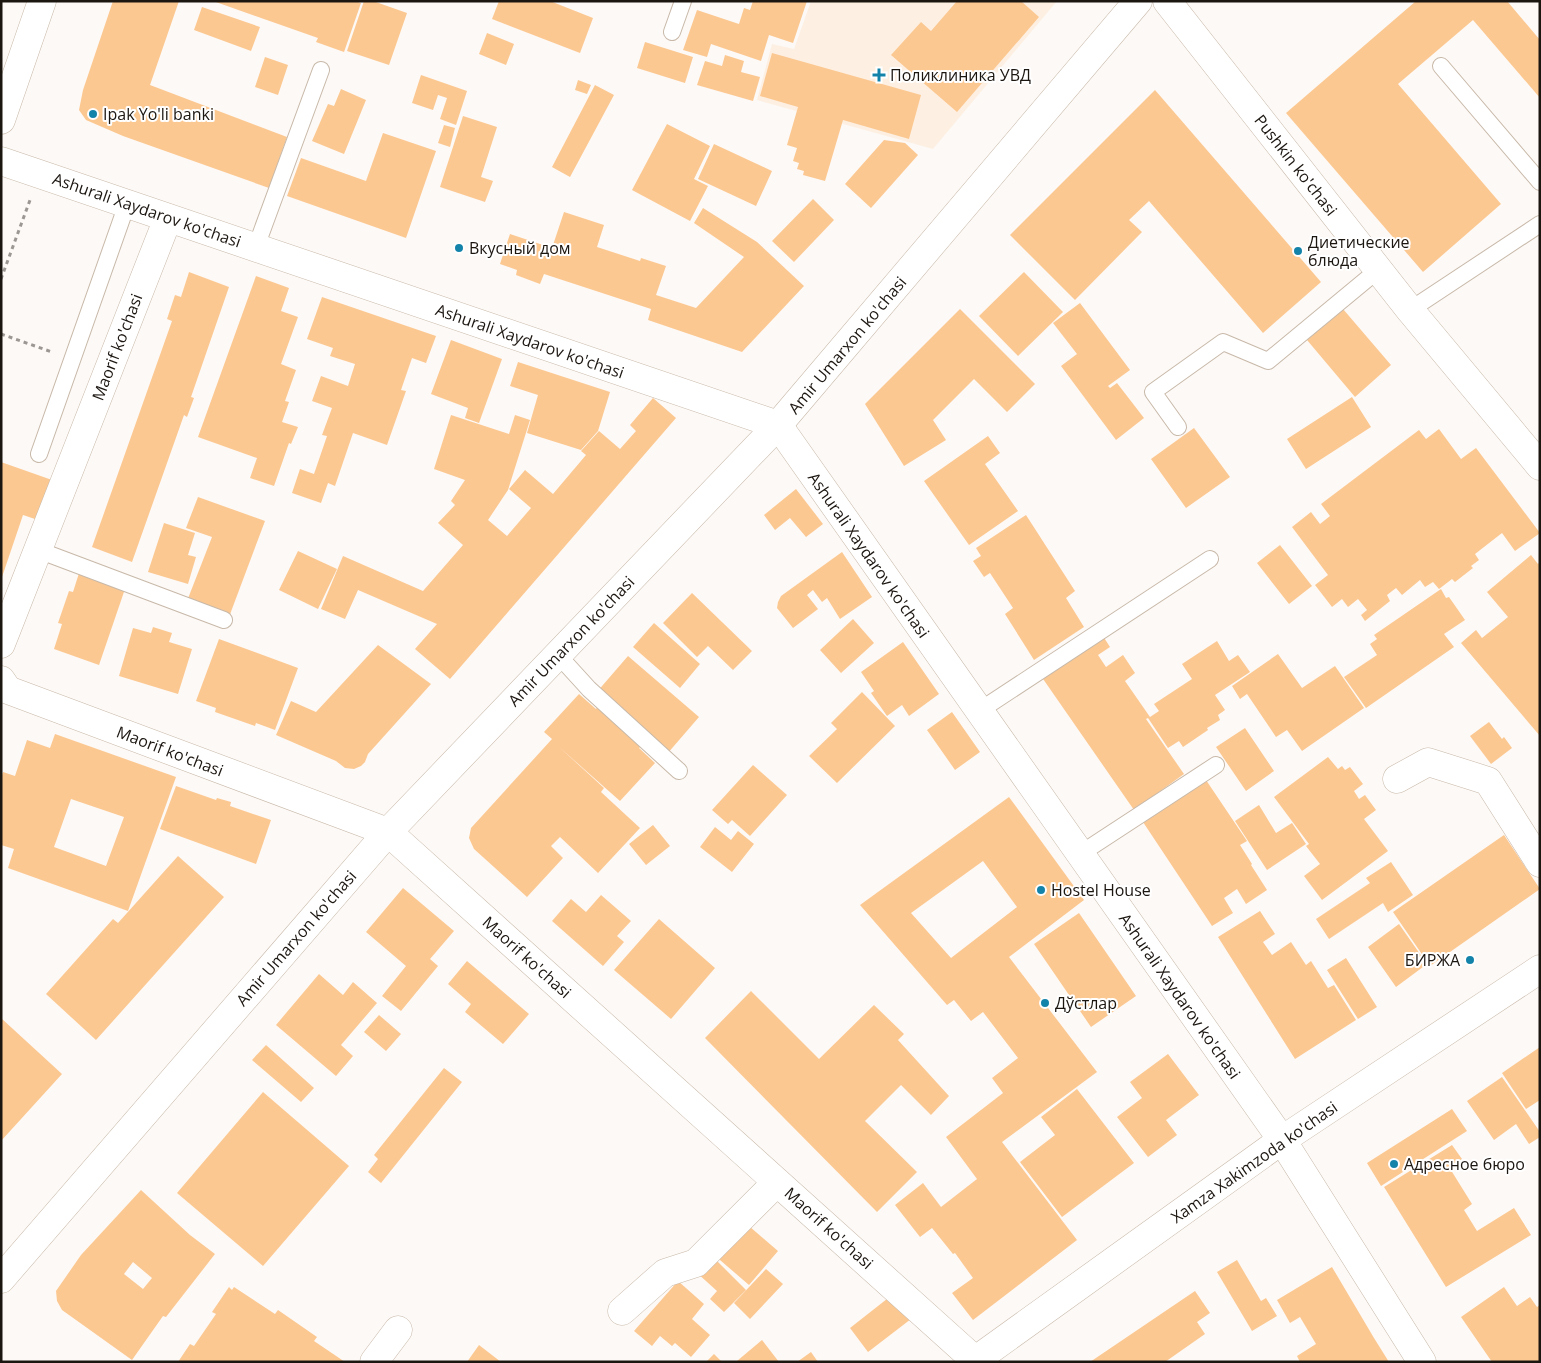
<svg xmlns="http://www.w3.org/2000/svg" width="1541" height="1363" font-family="'Open Sans',sans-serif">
	<rect width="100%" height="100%" fill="#fdf9f6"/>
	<path fill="#fdf0e3" d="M811 1H1057L933 149 757 100 772 44 794 49Z"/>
	<path fill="#fcc891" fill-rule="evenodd" d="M113 1H179L150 85 287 137 269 188 123 136 86 120 79 110 83 90Z
		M213 1H355L361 3 344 52 316 42 318 38Z
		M364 1H373L407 13 389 65 347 51Z
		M499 1H550L593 18 580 53 492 19Z
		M753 1H807L793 43 769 35 761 61 711 44 707 57 683 50 697 10 739 24 744 8 750 10Z
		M957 1H1021L1039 17 957 112 891 55 921 22 931 31Z
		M1416 1H1507L1540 40V98L1473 20 1398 84 1501 204 1423 272 1286 113Z
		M202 7 260 27 251 51 194 30Z
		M487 33 514 44 506 65 479 54Z
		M645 42 693 57 685 83 637 68Z
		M772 53 921 95 909 139 843 120 825 181 803 175 804 171 797 169 799 163 793 161 797 148 787 145 798 107 760 96Z
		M725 55 744 61 741 72 760 77 753 101 697 85 705 61 722 66Z
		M265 57 288 65 278 95 255 87Z
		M421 75 467 91 456 125 440 119 447 98 438 95 433 110 412 103Z
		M578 80 591 85 587 94 575 90Z
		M595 85 614 95 570 177 552 167Z
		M341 89 366 100 344 154 312 141 328 104 334 106Z
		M1155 90 1321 282 1263 333 1149 201 1129 220 1142 232 1075 300 1010 235Z
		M463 116 497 127 481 177 493 181 485 202 440 187Z
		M667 124 710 146 694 179 708 186 690 221 632 190Z
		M444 125 455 128 450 147 438 143Z
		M383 133 436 151 406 238 287 196 301 158 366 181Z
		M884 140 905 143 918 155 871 208 845 184Z
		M714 144 772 171 756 206 698 179Z
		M813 199 834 220 794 262 772 241Z
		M703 208 757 242 804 286 742 352 648 320 651 309 544 274 540 284 516 275 517 270 500 264 510 234 552 248 564 212 604 225 597 247 640 261 641 258 666 266 656 295 696 308 744 257 694 223Z
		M189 272 229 287 191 397 194 398 187 417 184 415 132 562 92 547 172 321 167 319 175 295 181 297Z
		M1024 272 1063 312 1018 356 979 316Z
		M256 276 289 288 281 311 298 317 281 364 296 370 285 401 289 402 282 422 298 427 291 444 289 443 274 486 250 478 257 458 198 437Z
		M322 297 436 336 426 363 412 358 401 390 406 391 387 445 353 433 335 486 328 483 321 503 292 493 300 469 314 474 327 436 322 435 332 408 312 401 321 376 348 386 355 364 330 356 333 348 307 339Z
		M1080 303 1130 370 1108 386 1110 388 1117 383 1144 418 1116 440 1061 366 1077 354 1053 323Z
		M960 309 1035 384 1007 412 974 379 933 420 946 440 904 466 865 404Z
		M1343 309 1391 365 1355 397 1307 340Z
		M451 340 502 359 479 423 465 418 468 408 431 394Z
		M518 362 610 392 598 431 581 450 527 433 538 395 510 386Z
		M1352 397 1371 427 1306 469 1287 439Z
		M653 398 676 418 450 679 415 649 437 624 358 590 345 619 321 609 343 556 423 591 463 545 438 523 455 505 451 501 465 480 434 469 451 415 509 434 515 415 530 420 508 490 488 520 507 536 531 508 509 489 525 470 553 494 586 455 581 451 599 431 620 449 636 431 630 425Z
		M1194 428 1230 477 1186 508 1151 459Z
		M1439 429 1461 459 1476 448 1540 533 1515 551 1502 533 1475 554 1479 560 1471 566 1473 568 1455 582 1452 579 1439 589 1433 582 1425 587 1420 580 1402 595 1396 588 1387 595 1390 601 1365 621 1361 615 1367 610 1358 599 1348 607 1342 599 1332 607 1315 585 1328 575 1292 527 1311 512 1320 524 1330 516 1321 504 1419 430 1426 439Z
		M988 436 1000 453 985 464 1018 511 969 545 924 481Z
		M1 462 52 480 38 520 23 515 2 577Z
		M796 489 823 524 806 537 790 518 775 530 764 515Z
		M198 497 265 521 229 617 187 601 212 537 186 528Z
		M1026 515 1075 591 1066 598 1084 627 1034 660 1005 614 1013 608 990 573 984 577 973 561 981 556 976 548Z
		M164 523 195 533 188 555 196 557 188 584 148 572Z
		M1280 545 1312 586 1289 604 1257 563Z
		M298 551 337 569 318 609 279 590Z
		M842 552 872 597 840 619 827 598 822 602 813 590 807 595 818 609 793 628 777 608 778 602 781 596Z
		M1531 555 1538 564 1540 562V736L1461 643 1476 630 1482 638 1508 617 1487 592Z
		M80 570 126 586 99 665 54 649 62 624 58 623 69 591 73 592Z
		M1441 589 1446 598 1449 597 1465 620 1444 634 1454 647 1366 708 1344 677 1377 655 1370 644 1377 639 1374 635Z
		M692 593 752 651 733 670 708 646 697 657 663 623Z
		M853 619 874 643 841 673 820 650Z
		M654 623 700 664 680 688 633 647Z
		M153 627 172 633 169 642 192 649 178 694 119 676 133 628 151 633Z
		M1101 633 1110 647 1098 655 1106 667 1123 655 1135 673 1125 681 1150 717 1159 711 1154 704 1192 679 1182 664 1217 641 1229 661 1238 655 1250 672 1215 695 1225 710 1218 715 1220 720 1207 728 1208 730 1183 747 1179 741 1168 748 1148 718 1146 719 1184 774 1134 810 1041 676Z
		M219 639 298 668 275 730 256 723 255 726 215 712 216 708 196 701Z
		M903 642 939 694 909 716 902 705 887 716 871 693 874 691 861 672Z
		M378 645 431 684 368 754 365 762 361 766 354 769 345 768 336 761 276 735 291 701 316 712Z
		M1278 654 1302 688 1335 666 1364 708 1302 751 1287 730 1276 737 1247 694 1240 699 1232 686Z
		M628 656 699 717 667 754 596 693Z
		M862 692 895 726 837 783 809 756 837 729 831 723Z
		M579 694 596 709 599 705 643 744 639 748 655 763 620 801 558 746 604 788 601 792 640 828 598 873 560 837 551 846 563 858 527 897 474 849 469 838 471 828 552 739 544 732Z
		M952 712 980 752 955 770 927 730Z
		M1489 722 1502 739 1504 737 1512 748 1491 764 1470 736Z
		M1245 728 1274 771 1246 791 1216 747Z
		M55 734 176 777 128 911 8 868 14 849 1 845V778L3 772 15 776 27 740 50 748ZM71 799 124 817 106 866 54 847Z
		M1328 757 1338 769 1342 766 1345 770 1350 767 1363 784 1354 791 1359 799 1365 795 1376 810 1364 819 1388 851 1322 900 1304 876 1320 864 1306 846 1309 844 1274 797Z
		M753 765 787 795 750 836 732 820 728 824 712 810Z
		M1206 780 1247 841 1240 845 1252 864 1251 865 1267 890 1246 904 1237 889 1224 898 1233 913 1212 926 1143 822Z
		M176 786 216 800 217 798 231 802 230 806 271 820 256 864 160 829Z
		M1009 797 1084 900 1009 957 1097 1072 1002 1142 1077 1240 973 1320 952 1293 973 1278 955 1253 953 1254 932 1228 920 1237 895 1205 923 1183 941 1207 977 1179 946 1137 1003 1093 992 1078 1018 1058 983 1012 971 1021 954 1000 947 1005 860 905ZM983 861 1017 907 951 958 911 913Z
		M1259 805 1276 833 1292 823 1306 844 1267 870 1235 821Z
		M653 825 670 846 646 865 629 844Z
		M715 827 731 840 738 831 754 844 732 872 700 847Z
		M1504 835 1540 889 1430 966 1393 912Z
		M178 856 224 897 96 1040 46 994 113 919 118 923Z
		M1391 862 1413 895 1388 912 1383 903 1329 939 1316 919 1370 883 1366 878Z
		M403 888 454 931 430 959 438 966 401 1011 382 996 406 966 366 932Z
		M601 895 631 921 617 936 624 942 603 966 552 921 571 899 586 912Z
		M1260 911 1275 934 1263 942 1272 955 1291 942 1306 965 1311 961 1328 988 1334 985 1356 1020 1295 1059 1218 937Z
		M1079 913 1136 996 1091 1027 1034 944Z
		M659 919 715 968 671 1019 614 970Z
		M1399 924 1427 964 1396 987 1368 947Z
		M1346 958 1377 1007 1358 1019 1327 970Z
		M467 961 529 1014 503 1044 465 1012 471 1004 448 984Z
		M319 974 343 995 353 982 377 1003 341 1045 353 1056 336 1076 276 1025Z
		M751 991 819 1059 874 1005 904 1034 898 1040 949 1096 931 1115 901 1085 865 1121 917 1172 877 1212 705 1038Z
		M379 1015 401 1034 386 1051 364 1032Z
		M1 1018 62 1074 1 1141Z
		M266 1045 314 1088 301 1102 252 1060Z
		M1540 1047V1100L1526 1109 1502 1073Z
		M1168 1054 1199 1095 1166 1120 1177 1135 1148 1157 1117 1117 1142 1098 1130 1082Z
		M444 1068 462 1082 381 1183 368 1172 378 1159 374 1155Z
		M1502 1077 1540 1132V1137L1529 1144 1516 1124 1494 1140 1467 1101Z
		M1077 1089 1134 1163 1062 1217 1020 1162 1055 1135 1041 1117Z
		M263 1092 349 1166 263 1266 177 1193Z
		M1452 1109 1467 1131 1381 1186 1367 1163Z
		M1452 1145 1462 1159 1449 1167 1472 1204 1464 1210 1477 1231 1514 1208 1531 1235 1446 1287 1384 1187Z
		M141 1190 190 1235 215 1254 166 1317 163 1316 132 1360 62 1310 57 1301 56 1291 81 1255ZM133 1262 152 1278 143 1289 124 1274Z
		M742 1220 778 1251 749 1285 713 1254Z
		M712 1256 746 1290 724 1312 710 1299 717 1291 696 1272Z
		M1237 1260 1261 1301 1266 1298 1277 1316 1252 1331 1217 1272Z
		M1332 1267 1374 1338 1389 1362H1300L1297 1356 1316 1344 1300 1317 1290 1323 1277 1300Z
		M766 1269 783 1284 750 1319 734 1303Z
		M678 1281 704 1304 692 1319 710 1335 691 1357 675 1343 672 1346 660 1336 652 1346 634 1331Z
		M229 1287 232 1290 234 1287 275 1314 278 1310 317 1337 314 1341 345 1362H178L190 1344 194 1346 216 1314 212 1312Z
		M1504 1287 1517 1306 1530 1297 1537 1307 1540 1305V1362H1492L1461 1317Z
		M1195 1291 1210 1313 1197 1322 1205 1334 1165 1362H1090Z
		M892 1295 911 1319 868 1352 850 1328Z
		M762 1340 779 1362H737V1361Z
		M479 1345 501 1362H467Z
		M811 1352 818 1362H797Z
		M714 1354 722 1362H706Z"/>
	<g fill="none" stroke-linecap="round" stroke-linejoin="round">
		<g stroke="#c8b9a9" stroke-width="18">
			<path id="service" d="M672 32 683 1
				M1441 66 1540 182
				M256 247 321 70
				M1410 310 1540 224
				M1178 427 1153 392 1223 342 1268 361 1378 270
				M39 454 127 204
				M38 550 224 620
				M558 655 589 689 679 771
				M979 711 1210 559
				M1080 854 1216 765"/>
		</g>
		<g stroke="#c8b9a9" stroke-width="29">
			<path id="minor" d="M1167 1 1410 310 1540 466
				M1 120 42 1
				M1 161 778 425 1282 1140 1422 1362
				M1 644 168 218
				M1 680 8 690 388 832 977 1362
				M1397 779 1428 762 1488 781 1540 863
				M622 1311 665 1273 696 1263 777 1182
				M374 1362 398 1330
				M973 1362 1282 1140 1540 969"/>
		</g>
		<g stroke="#c8b9a9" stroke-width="29">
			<path id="tertiary" d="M1 1279 388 832 778 425 1138 1"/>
		</g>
		<path stroke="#9c9793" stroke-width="3" stroke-dasharray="4 4" stroke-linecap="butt" d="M1 279 30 200
			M1 334 52 352"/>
		<use href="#service" stroke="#fff" stroke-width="16"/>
		<use href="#minor" stroke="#fff" stroke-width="28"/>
		<use href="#tertiary" stroke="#fff" stroke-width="28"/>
	</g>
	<g fill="#1383aa" stroke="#fff" stroke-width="2">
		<path d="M876.5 67.5h5v5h5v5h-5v5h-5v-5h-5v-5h5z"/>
		<circle cx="93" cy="114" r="5"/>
		<circle cx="459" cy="248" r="5"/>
		<circle cx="1298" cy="251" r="5"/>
		<circle cx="1041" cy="890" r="5"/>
		<circle cx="1470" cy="960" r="5"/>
		<circle cx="1045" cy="1003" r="5"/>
		<circle cx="1394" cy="1164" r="5"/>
	</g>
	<g text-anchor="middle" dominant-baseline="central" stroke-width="4" stroke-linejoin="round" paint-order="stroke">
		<g font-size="16" fill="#1c1611" stroke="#fff" text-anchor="start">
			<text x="890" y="75">Поликлиника УВД</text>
			<text x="103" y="114">Ipak Yo'li banki</text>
			<text x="1308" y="242">Диетические<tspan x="1308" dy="18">блюда</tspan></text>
			<text x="469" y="248">Вкусный дом</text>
			<text x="1051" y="890">Hostel House</text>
			<text x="1460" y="960" text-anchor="end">БИРЖА</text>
			<text x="1055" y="1003">Дўстлар</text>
			<text x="1404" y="1164">Адресное бюро</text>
		</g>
		<g font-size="16" fill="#1c1611" stroke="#fff">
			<text transform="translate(1296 165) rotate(52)">Pushkin ko'chasi</text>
			<text transform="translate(147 210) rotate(19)">Ashurali Xaydarov ko'chasi</text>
			<text transform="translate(530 341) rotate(19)">Ashurali Xaydarov ko'chasi</text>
			<text transform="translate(847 345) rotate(-50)">Amir Umarxon ko'chasi</text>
			<text transform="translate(117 347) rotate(-69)">Maorif ko'chasi</text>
			<text transform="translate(869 555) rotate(55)">Ashurali Xaydarov ko'chasi</text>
			<text transform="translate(571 641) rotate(-46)">Amir Umarxon ko'chasi</text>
			<text transform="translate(170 751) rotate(21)">Maorif ko'chasi</text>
			<text transform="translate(296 938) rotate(-49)">Amir Umarxon ko'chasi</text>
			<text transform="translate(527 957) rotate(42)">Maorif ko'chasi</text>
			<text transform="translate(1180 996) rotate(55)">Ashurali Xaydarov ko'chasi</text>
			<text transform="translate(1254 1162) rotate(-35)">Xamza Xakimzoda ko'chasi</text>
			<text transform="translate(829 1228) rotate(42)">Maorif ko'chasi</text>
		</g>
	</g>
	<rect width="1541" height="1363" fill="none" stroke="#1c1611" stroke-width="5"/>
</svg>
